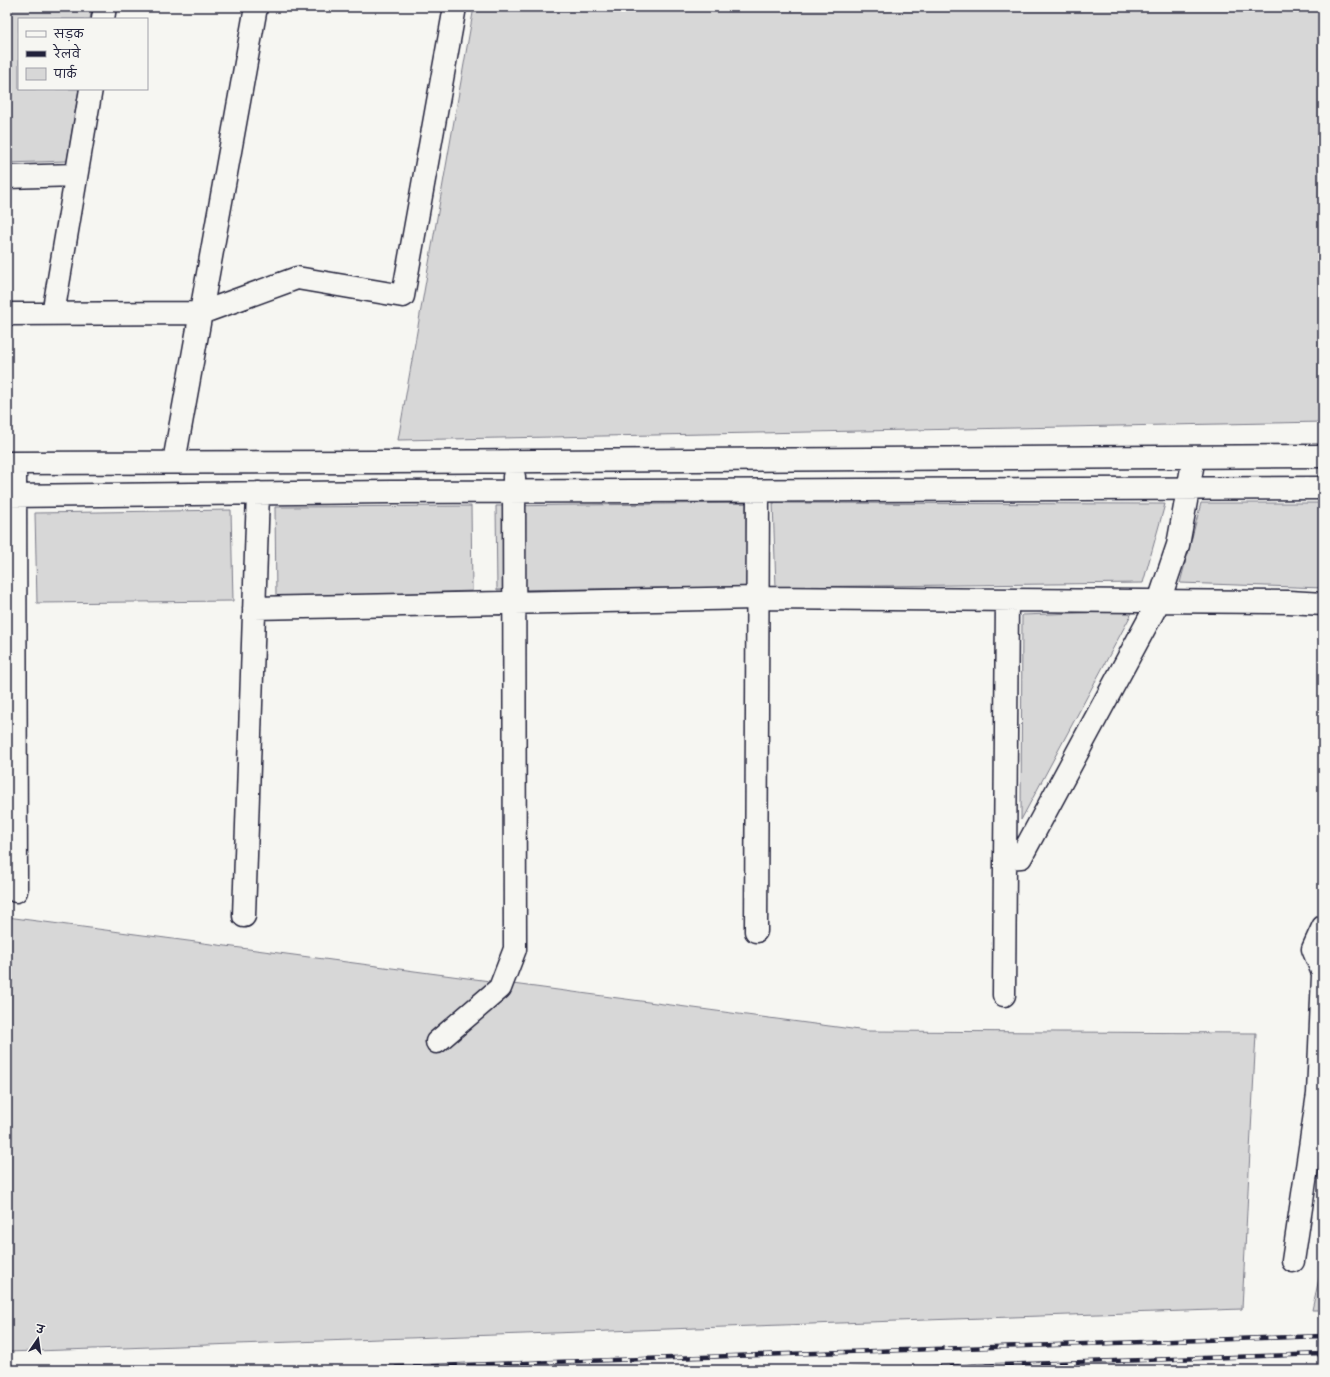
<svg xmlns="http://www.w3.org/2000/svg" width="1330" height="1377" font-family="Sriracha,'Playpen Sans Deva',sans-serif">
	<rect width="100%" height="100%" fill="#f6f6f2"/>
	<filter id="ink" filterUnits="userSpaceOnUse"><feTurbulence type="fractalNoise" baseFrequency=".025" numOctaves="2"/><feDisplacementMap in="SourceGraphic" scale="8" xChannelSelector="R" yChannelSelector="G"/><feConvolveMatrix kernelMatrix="1 2 1 2 8 2 1 2 1" color-interpolation-filters="sRGB"/></filter>
	<g filter="url(#ink)">
		<path fill="#d7d7d7" stroke="#7c7c89" d="M7 7H92L90 19H19V89H79L67 161 7 163Z
			M474 7H1323V422L398 440Z
			M746 503 747 587 497 590 496 506Z
			M773 503 1165 504 1143 583 776 587Z
			M1201 503H1323V588L1180 583Z
			M471 506 472 591 276 598 275 507Z
			M231 510 233 601 37 603 35 513Z
			M1133 611 1021 820 1022 615Z
			M7 917 867 1031 1256 1033 1242 1309 7 1352Z
			M1323 1261V1310H1312Z"/>
		<g fill="none" stroke-linecap="round" stroke-linejoin="round">
			<g stroke="#22223b" stroke-width="25">
				<path id="street" d="M103 19 105 7
					M7 177 76 175
					M7 314 201 313 297 278 403 296 455 7
					M53 314 91 89
					M174 462 256 7
					M7 463 390 462 1323 456
					M15 463 16 891
					M7 496 392 492 1323 488
					M254 608 757 598 1289 602 1323 604
					M1005 858 1021 857 1159 601 1178 545 1194 457
					M244 916 258 493
					M756 931 758 491
					M1004 995 1007 600
					M437 1042 500 988 515 949 514 477"/>
			</g>
			<g stroke="#22223b" stroke-width="25">
				<path id="secondary" d="M1323 927 1313 949 1323 973
					M1293 1261 1318 1094 1323 975"/>
			</g>
			<use href="#street" stroke="#f6f6f2" stroke-width="22"/>
			<use href="#secondary" stroke="#f6f6f2" stroke-width="22"/>
			<g stroke="#22223b" stroke-width="4.5">
				<path id="rail" d="M314 1370 1323 1336
					M851 1370 1323 1354"/>
			</g>
			<use href="#rail" stroke="#f6f6f2" stroke-width="3" stroke-dasharray="9" stroke-linecap="butt"/>
		</g>
	</g>
	<rect width="1330" height="1377" fill="none" stroke="#f6f6f2" stroke-width="24"/>
	<rect x="12" y="12" width="1306" height="1353" fill="none" stroke="#22223b" stroke-width="1.5" filter="url(#ink)"/>
	<rect x="18" y="18" width="130" height="72" fill="#f6f6f2" stroke="#a1a1a9"/>
	<rect x="26" y="31" width="20" height="6" fill="#f6f6f2" stroke="#a1a1a9"/>
	<text x="54" y="38" font-size="12" fill="#22223b">सड़क</text>
	<rect x="26" y="51" width="20" height="6" fill="#22223b" stroke="#a1a1a9"/>
	<text x="54" y="58" font-size="12" fill="#22223b">रेलवे</text>
	<rect x="26" y="68" width="20" height="12" fill="#d7d7d7" stroke="#a1a1a9"/>
	<text x="54" y="78" font-size="12" fill="#22223b">पार्क</text>
	<g transform="translate(38 1339) rotate(13)" stroke="#f6f6f2" stroke-width="3" paint-order="stroke">
	<path d="M0-3L7 15L0 10L-7 15Z" fill="#22223b"/>
	<text y="-6" font-size="11" font-weight="bold" text-anchor="middle" fill="#22223b">उ</text>
	</g>
</svg>
